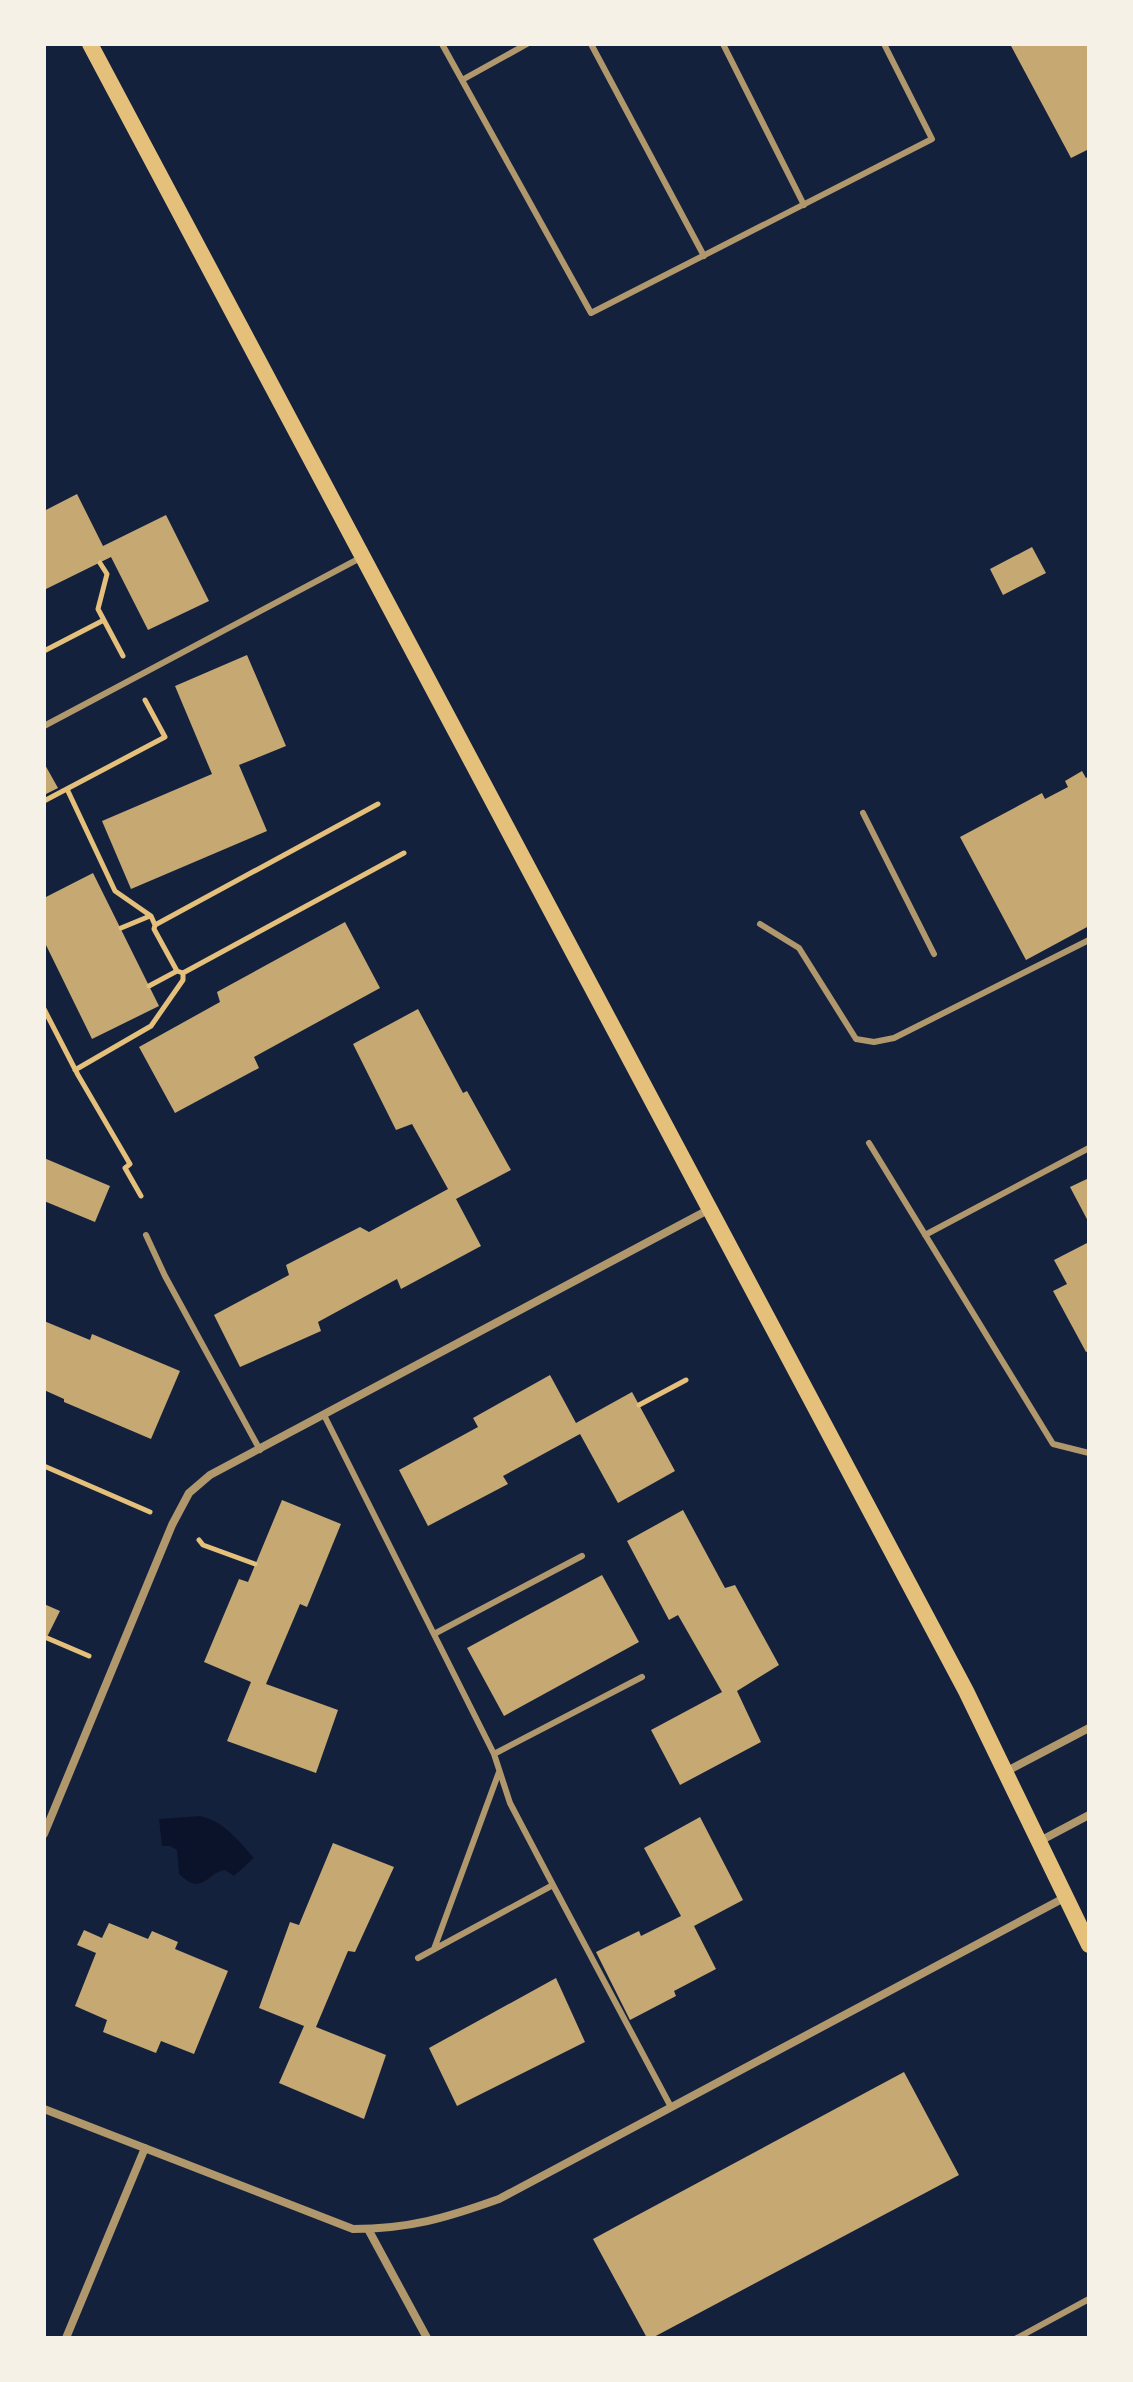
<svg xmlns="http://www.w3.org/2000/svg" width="1133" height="2382" font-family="'Source Sans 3',sans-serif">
	<rect width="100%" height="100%" fill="#14213d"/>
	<path fill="#0b132b" d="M200 1816C225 1822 237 1839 254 1858L234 1876 225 1870C206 1873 203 1897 179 1874L177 1850 170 1846H162L159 1819Z"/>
	<path fill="#c6a872" d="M1010 44H1089V149L1071 158Z
		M77 494 103 546 166 515 209 601 148 630 111 557 44 590V511Z
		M1032 547 1046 573 1003 595 990 569Z
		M247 655 286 746 239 765 267 831 131 889 102 821 212 774 175 686Z
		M44 763 58 788 44 795Z
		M1082 771 1086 778 1089 776V926L1026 960 960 837 1042 793 1045 799 1068 787 1065 781Z
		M93 873 159 1006 92 1039 44 941V898Z
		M345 922 380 988 254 1057 259 1068 175 1113 139 1047 220 1002 217 992Z
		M418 1009 463 1093 467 1091 511 1170 456 1199 481 1246 401 1289 397 1279 318 1322 321 1331 240 1367 214 1315 289 1275 286 1265 360 1227 369 1232 448 1189 412 1124 396 1130 353 1044Z
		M44 1158 110 1186 95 1222 44 1201Z
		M1089 1178V1223L1070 1187Z
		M1089 1242V1351L1086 1352 1053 1291 1067 1284 1054 1260Z
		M44 1321 90 1340 92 1334 180 1371 151 1439 64 1402V1399L44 1390Z
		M550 1375 576 1423 632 1392 675 1471 618 1503 580 1434 503 1476 508 1484 428 1526 399 1470 478 1427 473 1418Z
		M282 1500 341 1524 307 1607 300 1604 266 1684 338 1710 316 1773 227 1741 251 1682 204 1662 239 1579 248 1582Z
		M683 1510 725 1588 735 1585 779 1665 737 1691 761 1742 680 1785 651 1730 722 1692 678 1615 669 1620 627 1541Z
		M602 1575 639 1642 504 1716 467 1648Z
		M44 1604 60 1611 44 1643Z
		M700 1817 743 1900 694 1926 716 1969 674 1991 676 1996 630 2020 596 1952 639 1931 641 1936 681 1916 644 1848Z
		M333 1843 394 1867 355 1952 348 1951 316 2027 386 2055 364 2119 279 2083 304 2026 259 2008 290 1922 299 1925Z
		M109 1923 148 1939 152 1931 178 1942 175 1949 228 1971 194 2054 161 2041 156 2053 103 2032 107 2020 75 2006 96 1953 77 1945 84 1930 102 1938Z
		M556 1978 585 2042 457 2106 429 2048Z
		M904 2072 959 2175 652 2338H647L593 2239Z"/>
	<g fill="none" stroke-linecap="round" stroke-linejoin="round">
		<path stroke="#e5c07b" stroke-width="5" d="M100 563 107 574 98 609 123 656
			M44 651 102 621
			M67 789 115 891 151 916 155 925 378 804
			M44 801 165 737 145 700
			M155 925 154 929 177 971
			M121 928 150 916
			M149 986 177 971 183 973 404 853
			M44 1009 78 1075 130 1164 125 1168 141 1196
			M75 1070 151 1026 183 980V973
			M639 1405 686 1380
			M44 1466 150 1512
			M199 1540 203 1545 255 1564
			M47 1638 89 1656"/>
		<path stroke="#b1986c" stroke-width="6" d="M442 44 591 313 932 139 884 44
			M591 44 704 256
			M723 44 804 205
			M462 80 527 44
			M44 726 362 557
			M863 813 934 954
			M760 924 799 948 856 1039 874 1042 894 1038 1089 940
			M869 1143 1053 1444 1089 1453
			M146 1235 165 1276 260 1450
			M925 1235 1089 1148
			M324 1415 494 1754 510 1803 553 1885 418 1958
			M434 1634 582 1556
			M494 1754 642 1677
			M553 1885 671 2107
			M434 1949 499 1772
			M1017 2338 1089 2299"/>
		<path stroke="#b1986c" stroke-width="8" d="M1005 1772 1089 1728
			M44 1834 172 1525 189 1493 210 1475 708 1210
			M1038 1842 1089 1815
			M44 2109 353 2229C409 2229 446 2218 499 2199L1064 1898
			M368 2229 427 2338
			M66 2338 145 2148"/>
		<path stroke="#e5c07b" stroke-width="16" d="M90 44 966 1691 1089 1945"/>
	</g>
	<rect width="1133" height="2382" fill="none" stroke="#f6f1e7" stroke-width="92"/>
</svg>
